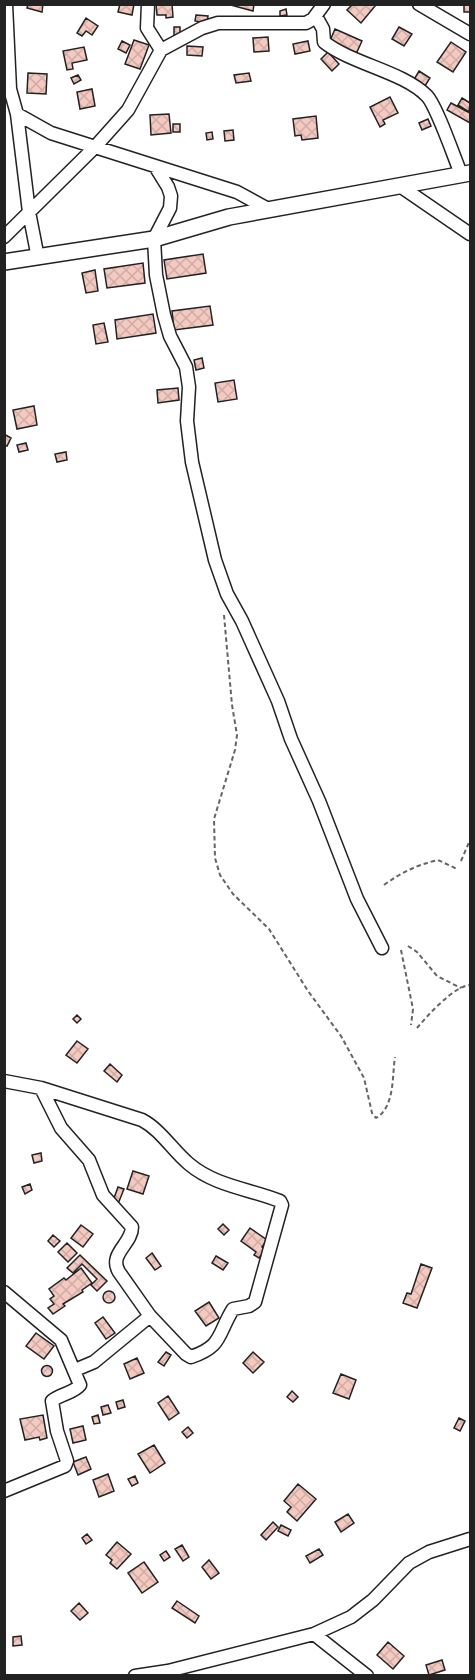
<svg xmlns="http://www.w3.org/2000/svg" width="475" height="1680" font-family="'Libre Baskerville',serif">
	<defs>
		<pattern id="building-cross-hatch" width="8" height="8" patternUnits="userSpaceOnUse" patternTransform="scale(1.5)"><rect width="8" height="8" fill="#f3c9c0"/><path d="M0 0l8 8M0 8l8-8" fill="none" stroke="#d0aca5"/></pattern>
	</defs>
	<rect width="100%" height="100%" fill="#fff"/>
	<path fill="url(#building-cross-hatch)" stroke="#222" stroke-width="1.5" d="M28 4H43L42 12 27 8Z
		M120 4H134L132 15 118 12Z
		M156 4H172L173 17 166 18V15H157Z
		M227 4H254L253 11Z
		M353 4H373L375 6 361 23 347 10Z
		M464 4H470V12H464Z
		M286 9 287 15 280 16V11Z
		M196 15 208 16 207 23 195 21Z
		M86 18 98 26 92 35 86 31 82 36 77 33Z
		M174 27H180V36H174Z
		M399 27 412 34 404 46 392 39Z
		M335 29 362 41 356 54 329 43Z
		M268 37 269 51 254 52 253 38Z
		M134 40 149 45 140 69 125 64Z
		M122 41 130 45 126 53 118 49Z
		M308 41 310 51 295 54 293 44Z
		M451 42 466 52 453 72 437 62Z
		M187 46 203 47 202 56 187 55Z
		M84 47 87 60 72 63 73 69 67 70 63 51Z
		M328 52 339 64 332 71 321 59Z
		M419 71 430 78 423 89 412 83Z
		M28 73 47 74 46 94 27 93Z
		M249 73 251 81 236 83 234 75Z
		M78 75 81 80 74 84 71 78Z
		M92 89 95 106 80 109 77 92Z
		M390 97 398 113 383 120 385 124 380 127 370 107Z
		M462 98 470 103 469 112 458 105Z
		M451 103 470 113V123L447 110Z
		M169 114 171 133 151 135 150 115Z
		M316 116 318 138 302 140 301 135 295 136 293 119Z
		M428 119 431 126 422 130 419 123Z
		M173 124H180V132H173Z
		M233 130 234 140 225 141 224 131Z
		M212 132 213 139 207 140 206 133Z
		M203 254 206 273 167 279 164 260Z
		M143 263 145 283 107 288 104 269Z
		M95 270 98 291 86 293 82 273Z
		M210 306 213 325 174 330 172 311Z
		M153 314 156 333 117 339 115 320Z
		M104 323 108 342 96 344 93 325Z
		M202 358 204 368 196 370 194 360Z
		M234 380 237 399 218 402 215 383Z
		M178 388 179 400 158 403 157 390Z
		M34 406 37 425 17 429 13 410Z
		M4 434 11 438 7 446 4 445Z
		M26 443 28 450 19 452 17 445Z
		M66 452 67 460 57 462 55 454Z
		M77 1015 81 1019 77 1023 73 1019Z
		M77 1041 88 1049 77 1063 66 1055Z
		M110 1064 122 1075 117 1082 104 1071Z
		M41 1153 42 1161 34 1163 32 1155Z
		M133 1171 149 1176 143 1194 127 1189Z
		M30 1184 32 1190 25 1194 22 1187Z
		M118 1187 124 1189 118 1204 113 1201Z
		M223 1224 229 1230 224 1235 218 1229Z
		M81 1225 93 1234 83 1247 71 1238Z
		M250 1228 267 1240 262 1247 265 1250 259 1258 254 1255 256 1252 241 1241Z
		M53 1235 60 1241 54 1247 48 1241Z
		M67 1243 77 1253 68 1262 58 1252Z
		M152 1253 161 1266 155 1270 146 1258Z
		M80 1255 107 1281 97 1291 91 1285 97 1279 82 1264 73 1273 67 1268Z
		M216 1256 228 1263 223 1270 212 1263Z
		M421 1264 432 1268 417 1308 403 1303 407 1293 411 1294Z
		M81 1268 92 1283 82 1290 83 1292 63 1304 65 1306 53 1314 48 1308 54 1304 50 1299 54 1296 49 1289 64 1278 66 1280Z
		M103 1297a6 6 0 1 1 12 0a6 6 0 1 1-12 0Z
		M209 1302 219 1318 206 1326 195 1311Z
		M103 1317 115 1333 106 1339 95 1323Z
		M36 1333 54 1346 44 1359 26 1346Z
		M166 1352 171 1355 164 1366 158 1362Z
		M253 1352 264 1362 253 1373 243 1363Z
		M137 1358 144 1373 130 1379 124 1364Z
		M41.5 1371a5.5 5.5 0 1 1 11 0a5.5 5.5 0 1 1-11 0Z
		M341 1374 356 1380 349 1399 333 1393Z
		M292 1391 298 1397 293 1402 287 1397Z
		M168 1396 179 1413 169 1420 158 1403Z
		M123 1400 125 1407 118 1409 116 1402Z
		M108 1405 111 1413 103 1415 101 1407Z
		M43 1415 47 1438 40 1440 39 1437 25 1440 20 1419Z
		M98 1415 100 1423 94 1424 92 1417Z
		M459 1418 465 1421 460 1431 454 1428Z
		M83 1426 86 1440 73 1443 70 1429Z
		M188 1427 193 1433 187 1438 182 1432Z
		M154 1445 165 1463 150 1473 138 1454Z
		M86 1457 91 1469 78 1475 73 1462Z
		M108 1474 114 1491 99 1497 93 1480Z
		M135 1476 138 1483 132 1486 128 1479Z
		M298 1484 316 1499 297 1521 287 1512 291 1507 284 1501Z
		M348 1514 354 1523 341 1532 335 1522Z
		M273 1522 278 1527 266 1540 261 1535Z
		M281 1525 291 1530 288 1536 278 1531Z
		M87 1534 92 1540 86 1544 82 1538Z
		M117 1542 131 1554 117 1569 110 1563 112 1560 106 1555Z
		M182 1545 189 1557 183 1561 175 1549Z
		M319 1549 323 1555 310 1563 306 1556Z
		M166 1551 170 1557 164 1561 160 1555Z
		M209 1560 219 1573 211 1579 202 1567Z
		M144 1562 158 1582 142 1593 128 1573Z
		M177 1601 199 1616 195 1623 172 1608Z
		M79 1603 88 1613 80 1620 71 1611Z
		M21 1636 22 1645 13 1646V1637Z
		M388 1642 404 1656 393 1669 377 1655Z
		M442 1660 445 1670 429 1675 426 1665Z"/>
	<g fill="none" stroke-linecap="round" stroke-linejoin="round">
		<g stroke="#222" stroke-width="15">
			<path id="minor" d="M6 4 10 89 17 114 29 212 38 258
				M148 4 147 28 161 50
				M419 4 470 34
				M313 19 318 20 323 29 324 42C352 64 404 72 427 96 437 107 454 157 461 174
				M17 114 51 133 237 192 270 210
				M155 166 168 187 171 196 170 208 154 239 156 275 164 315 170 336 186 367 189 387 187 421 192 462 215 560 227 594 242 621 278 701 291 739 319 801 357 899 382 948
				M400 186 470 234
				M4 237 95 147 128 110 161 50 202 28 218 23H306L313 19 324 4
				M4 1081 41 1088 142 1120C161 1130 173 1151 189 1164 215 1186 250 1189 280 1201L282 1205 255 1302 249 1306 233 1309C217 1335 223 1346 191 1357L186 1354 150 1316 119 1272C108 1254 132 1244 132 1227L103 1195 89 1160 61 1128 41 1088
				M4 1292 61 1340 80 1385C74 1393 60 1394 52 1401L57 1431 67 1461 65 1466 4 1491
				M75 1370 94 1362 150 1316
				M314 1634 367 1676
				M135 1676 168 1671 314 1634 351 1617 373 1600 409 1563 429 1552 470 1539"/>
		</g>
		<g stroke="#222" stroke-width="18">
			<path id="tertiary" d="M4 262 154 239 229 217 470 173"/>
		</g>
		<path stroke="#646464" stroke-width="2" stroke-dasharray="4.5 3" stroke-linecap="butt" d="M224 615 232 705 237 735 235 750 214 819 215 858 220 875 233 894 269 929 308 991 341 1036 364 1078 372 1113 376 1118C395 1107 392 1076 395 1057
			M461 861 470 840
			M384 885C402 872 417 865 438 860L457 869
			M408 946 417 952 437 976 461 988
			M401 950 413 1009 411 1025
			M417 1028C428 1015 454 986 470 985"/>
		<use href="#minor" stroke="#fff" stroke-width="12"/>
		<use href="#tertiary" stroke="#fff" stroke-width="15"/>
	</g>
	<rect width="475" height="1680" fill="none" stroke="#222222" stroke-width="12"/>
</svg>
